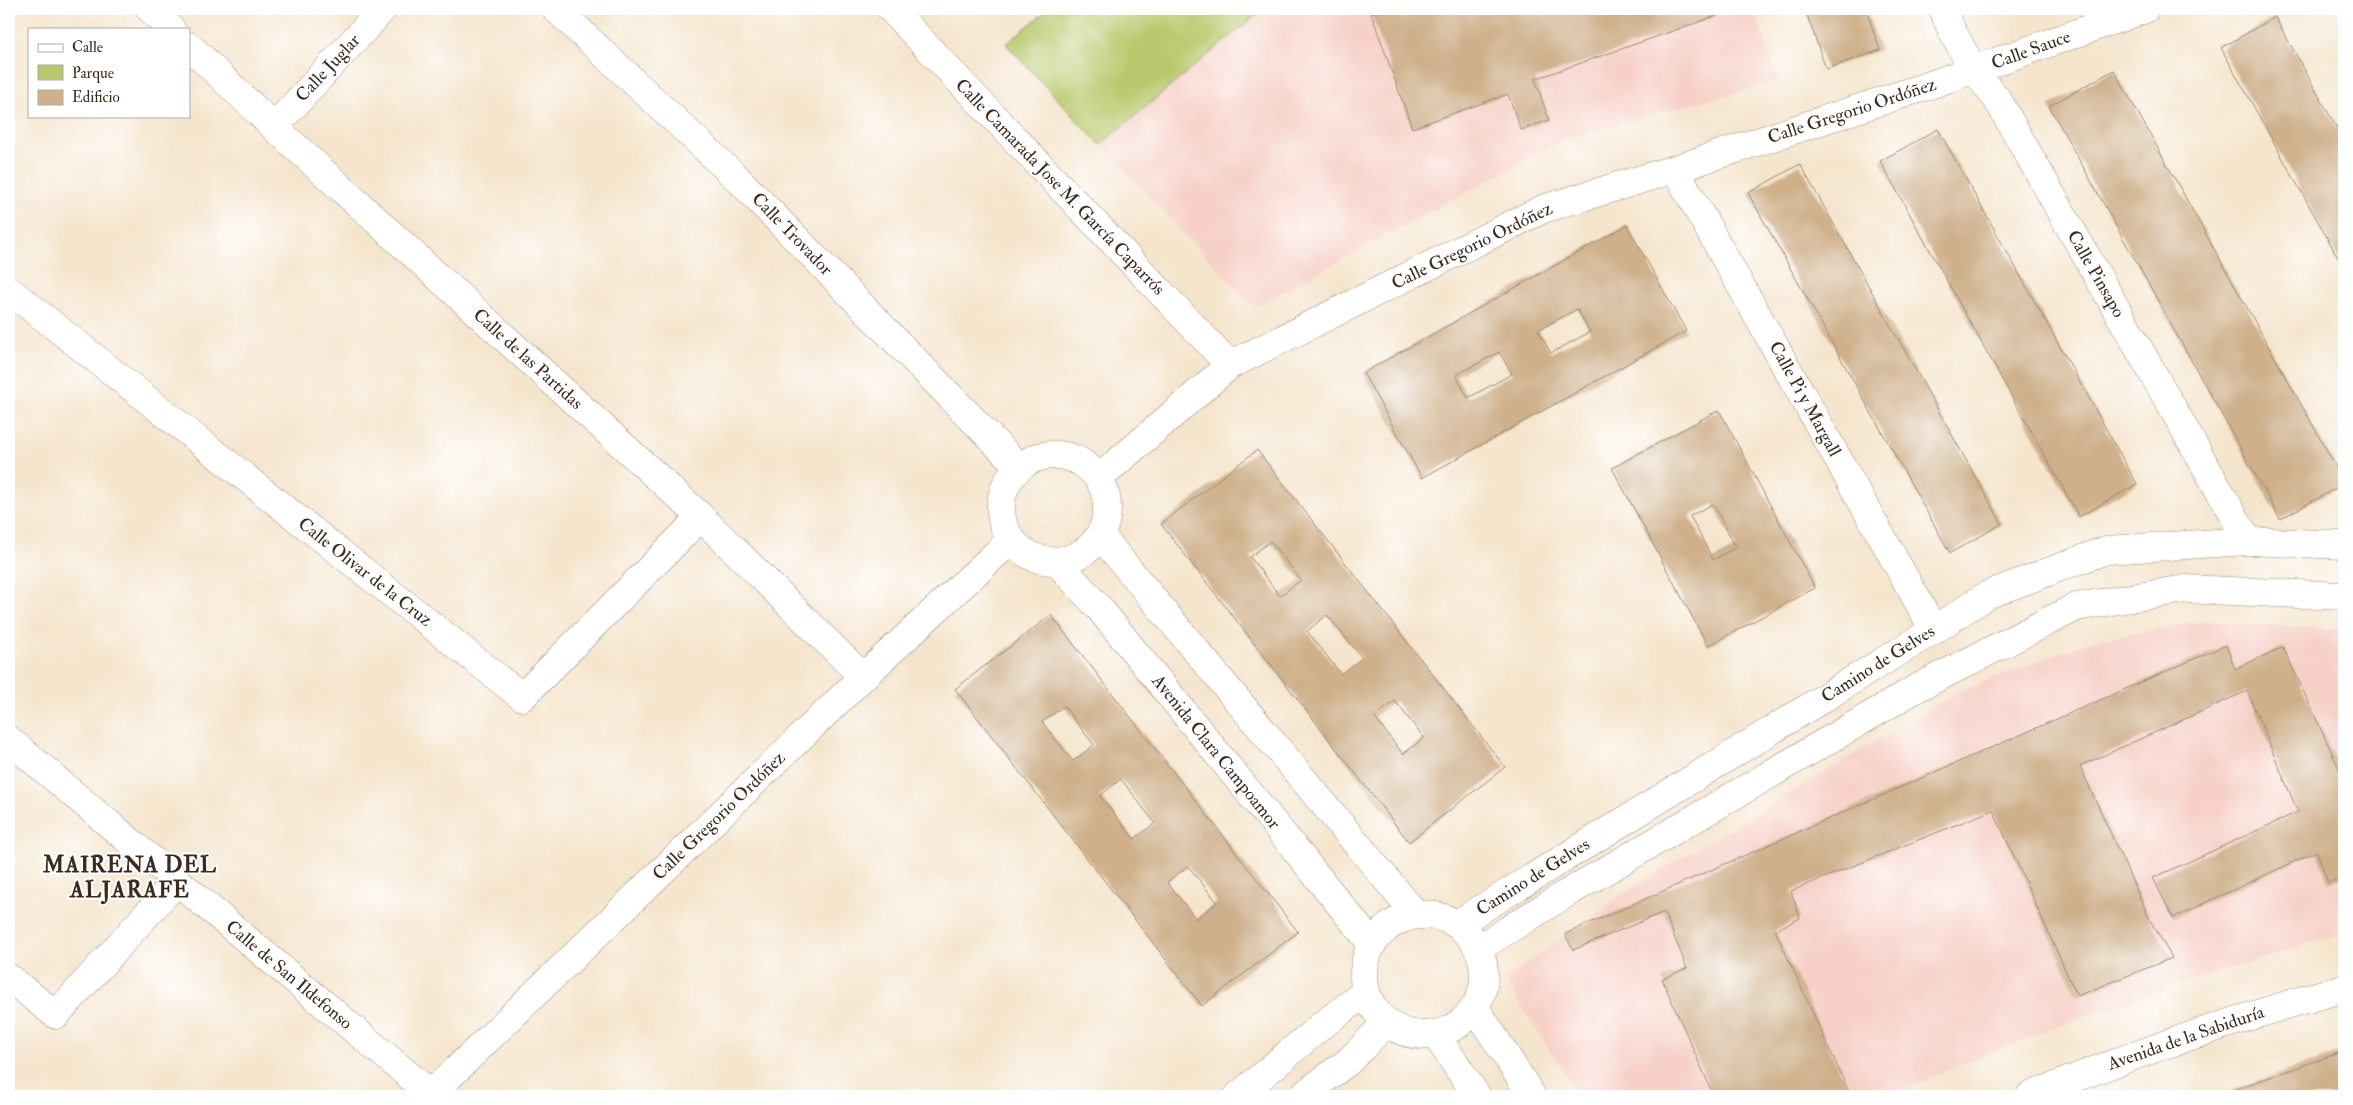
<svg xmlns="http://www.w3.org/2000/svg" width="2353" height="1105" font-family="'IM FELL Double Pica',serif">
	<rect width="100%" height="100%" fill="#fff"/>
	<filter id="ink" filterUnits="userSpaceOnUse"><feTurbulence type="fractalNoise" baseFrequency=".02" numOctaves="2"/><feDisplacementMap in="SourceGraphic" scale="10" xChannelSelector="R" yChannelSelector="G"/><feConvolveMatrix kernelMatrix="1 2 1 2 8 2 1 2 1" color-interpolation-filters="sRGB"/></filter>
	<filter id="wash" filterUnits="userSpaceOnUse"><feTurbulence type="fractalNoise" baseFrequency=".0096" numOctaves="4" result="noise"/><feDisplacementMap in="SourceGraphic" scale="20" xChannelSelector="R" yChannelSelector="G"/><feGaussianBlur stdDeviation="1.12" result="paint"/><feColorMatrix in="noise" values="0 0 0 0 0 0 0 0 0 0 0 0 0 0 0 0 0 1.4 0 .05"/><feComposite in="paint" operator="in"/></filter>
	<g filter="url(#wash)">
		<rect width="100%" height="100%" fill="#f5e5cd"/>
		<path fill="#f7d1c8" d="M1048 9H1754L1779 81 1566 138 1254 307 1006 44Z
			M2201 621 2328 629 2344 628V932L2096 1012 1944 1071 1895 1096H1579L1505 980 1630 889 1960 691 2088 642Z"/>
		<path fill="#b7c96c" stroke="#797a45" d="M1048 9H1263L1100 145 1006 44Z"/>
		<g id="blocks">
			<path fill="#cfb08b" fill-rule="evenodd" d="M1383 9H1713L1716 16 1535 79 1549 120 1521 130 1508 94 1412 128 1371 13Z
				M1805 9H1866L1880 50 1826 69Z
				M2275 17 2344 141V268L2221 48Z
				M2114 70 2344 481V484L2280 519 2049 106Z
				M1938 129 2137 484 2079 517 1880 161Z
				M1800 164 2002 524 1950 553 1748 193Z
				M1627 225 1686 331 1422 478 1363 373ZM1577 309 1590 332 1551 353 1538 330ZM1499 352 1512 374 1468 398 1456 375Z
				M1719 410 1815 588 1708 646 1612 468ZM1713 504 1736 547 1713 560 1690 516Z
				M1257 450 1505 767 1409 842 1161 524ZM1270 541 1301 580 1280 596 1250 557ZM1327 615 1362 658 1341 674 1307 631ZM1395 701 1424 738 1403 754 1374 717Z
				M1051 615 1298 932 1202 1006 955 689ZM1064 706 1094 745 1073 761 1042 722ZM1121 779 1155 823 1134 839 1100 796ZM1188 866 1217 902 1196 919 1167 882Z
				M2226 645 2235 669 2283 647 2344 779V876L2328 883 2317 851 2173 918 2153 878 2298 812 2247 691 2080 766 2150 920 2172 958 2077 996 1993 810 1791 891 1800 918 1775 930 1849 1092 1841 1096H1714L1662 979 1687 968 1664 912 1573 950 1565 934Z
				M2344 1051V1096H2216Z"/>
		</g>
	</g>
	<g filter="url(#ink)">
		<use href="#blocks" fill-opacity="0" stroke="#988876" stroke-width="1"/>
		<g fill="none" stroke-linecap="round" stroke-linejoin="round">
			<g stroke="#988876" stroke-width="29">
				<path id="minor" d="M150 9 171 29
					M556 9 738 179 1019 467
					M891 9 1230 365
					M1943 9C1955 43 1974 71 1997 99L2248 541
					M189 46 274 127 701 517 863 677
					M274 127 383 9
					M1675 169 1934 630
					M9 290 522 697 701 517
					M1001 508a53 53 0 1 1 106 0a53 53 0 1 1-106 0Z
					M1099 478 1230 365 1543 209 1675 169 1930 85 2145 9
					M1100 535 1416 915
					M1057 562 1100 609 1372 944
					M9 740 431 1094
					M1364 975a60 60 0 1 1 120 0a60 60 0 1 1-120 0Z
					M1457 924 1934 630 1987 595 2106 550 2248 541 2344 545
					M1479 948 1564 895 1919 687 2076 607 2185 589 2344 596
					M9 978 56 1015 177 881
					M1476 1009 1532 1096
					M1436 1035 1477 1096
					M429 1096 863 677 1011 540
					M1238 1096 1321 1026 1366 992
					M1302 1096 1349 1061 1386 1023
					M2030 1096C2133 1054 2238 1018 2344 988"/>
			</g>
			<use href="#minor" stroke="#fff" stroke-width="28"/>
		</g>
	</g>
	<g text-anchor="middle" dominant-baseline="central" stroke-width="4" stroke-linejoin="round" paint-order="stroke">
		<g font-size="18" fill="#3b2a1e" stroke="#fff">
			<text transform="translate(2031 50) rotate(-20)">Calle Sauce</text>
			<text transform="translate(328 68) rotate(-47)">Calle Juglar</text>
			<text transform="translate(1852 111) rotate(-18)">Calle Gregorio Ordóñez</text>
			<text transform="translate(1060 187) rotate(46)">Calle Camarada Jose M. García Caparrós</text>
			<text transform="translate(792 234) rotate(46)">Calle Trovador</text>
			<text transform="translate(1472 246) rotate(-26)">Calle Gregorio Ordóñez</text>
			<text transform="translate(2096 274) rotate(60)">Calle Pinsapo</text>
			<text transform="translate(528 359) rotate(42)">Calle de las Partidas</text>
			<text transform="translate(1805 399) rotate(61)">Calle Pi y Margall</text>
			<text transform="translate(365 572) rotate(38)">Calle Olivar de la Cruz</text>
			<text transform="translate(1878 664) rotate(-32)">Camino de Gelves</text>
			<text transform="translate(1216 752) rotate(51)">Avenida Clara Campoamor</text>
			<text transform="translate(719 816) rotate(-44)">Calle Gregorio Ordóñez</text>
			<text transform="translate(1533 877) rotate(-32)">Camino de Gelves</text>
			<text transform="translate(289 975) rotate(40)">Calle de San Ildefonso</text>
			<text transform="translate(2186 1038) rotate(-19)">Avenida de la Sabiduría</text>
		</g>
		<g font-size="22" font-weight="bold" letter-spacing="1" fill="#3b2a1e" stroke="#fff">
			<text x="130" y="865">MAIRENA DEL<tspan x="130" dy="25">ALJARAFE</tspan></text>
		</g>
	</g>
	<rect width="2353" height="1105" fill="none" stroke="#fff" stroke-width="30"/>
	<rect x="28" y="28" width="162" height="90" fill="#ffffff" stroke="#b1aaa5"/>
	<rect x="38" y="44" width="25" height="8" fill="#ffffff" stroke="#b1aaa5"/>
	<text x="72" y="52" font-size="15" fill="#3b2a1e">Calle</text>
	<rect x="38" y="65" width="25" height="15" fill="#b7c96c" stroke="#b1aaa5"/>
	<text x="72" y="78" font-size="15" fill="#3b2a1e">Parque</text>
	<rect x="38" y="90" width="25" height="15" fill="#cfb08b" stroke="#b1aaa5"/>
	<text x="72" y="102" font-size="15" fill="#3b2a1e">Edificio</text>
</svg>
